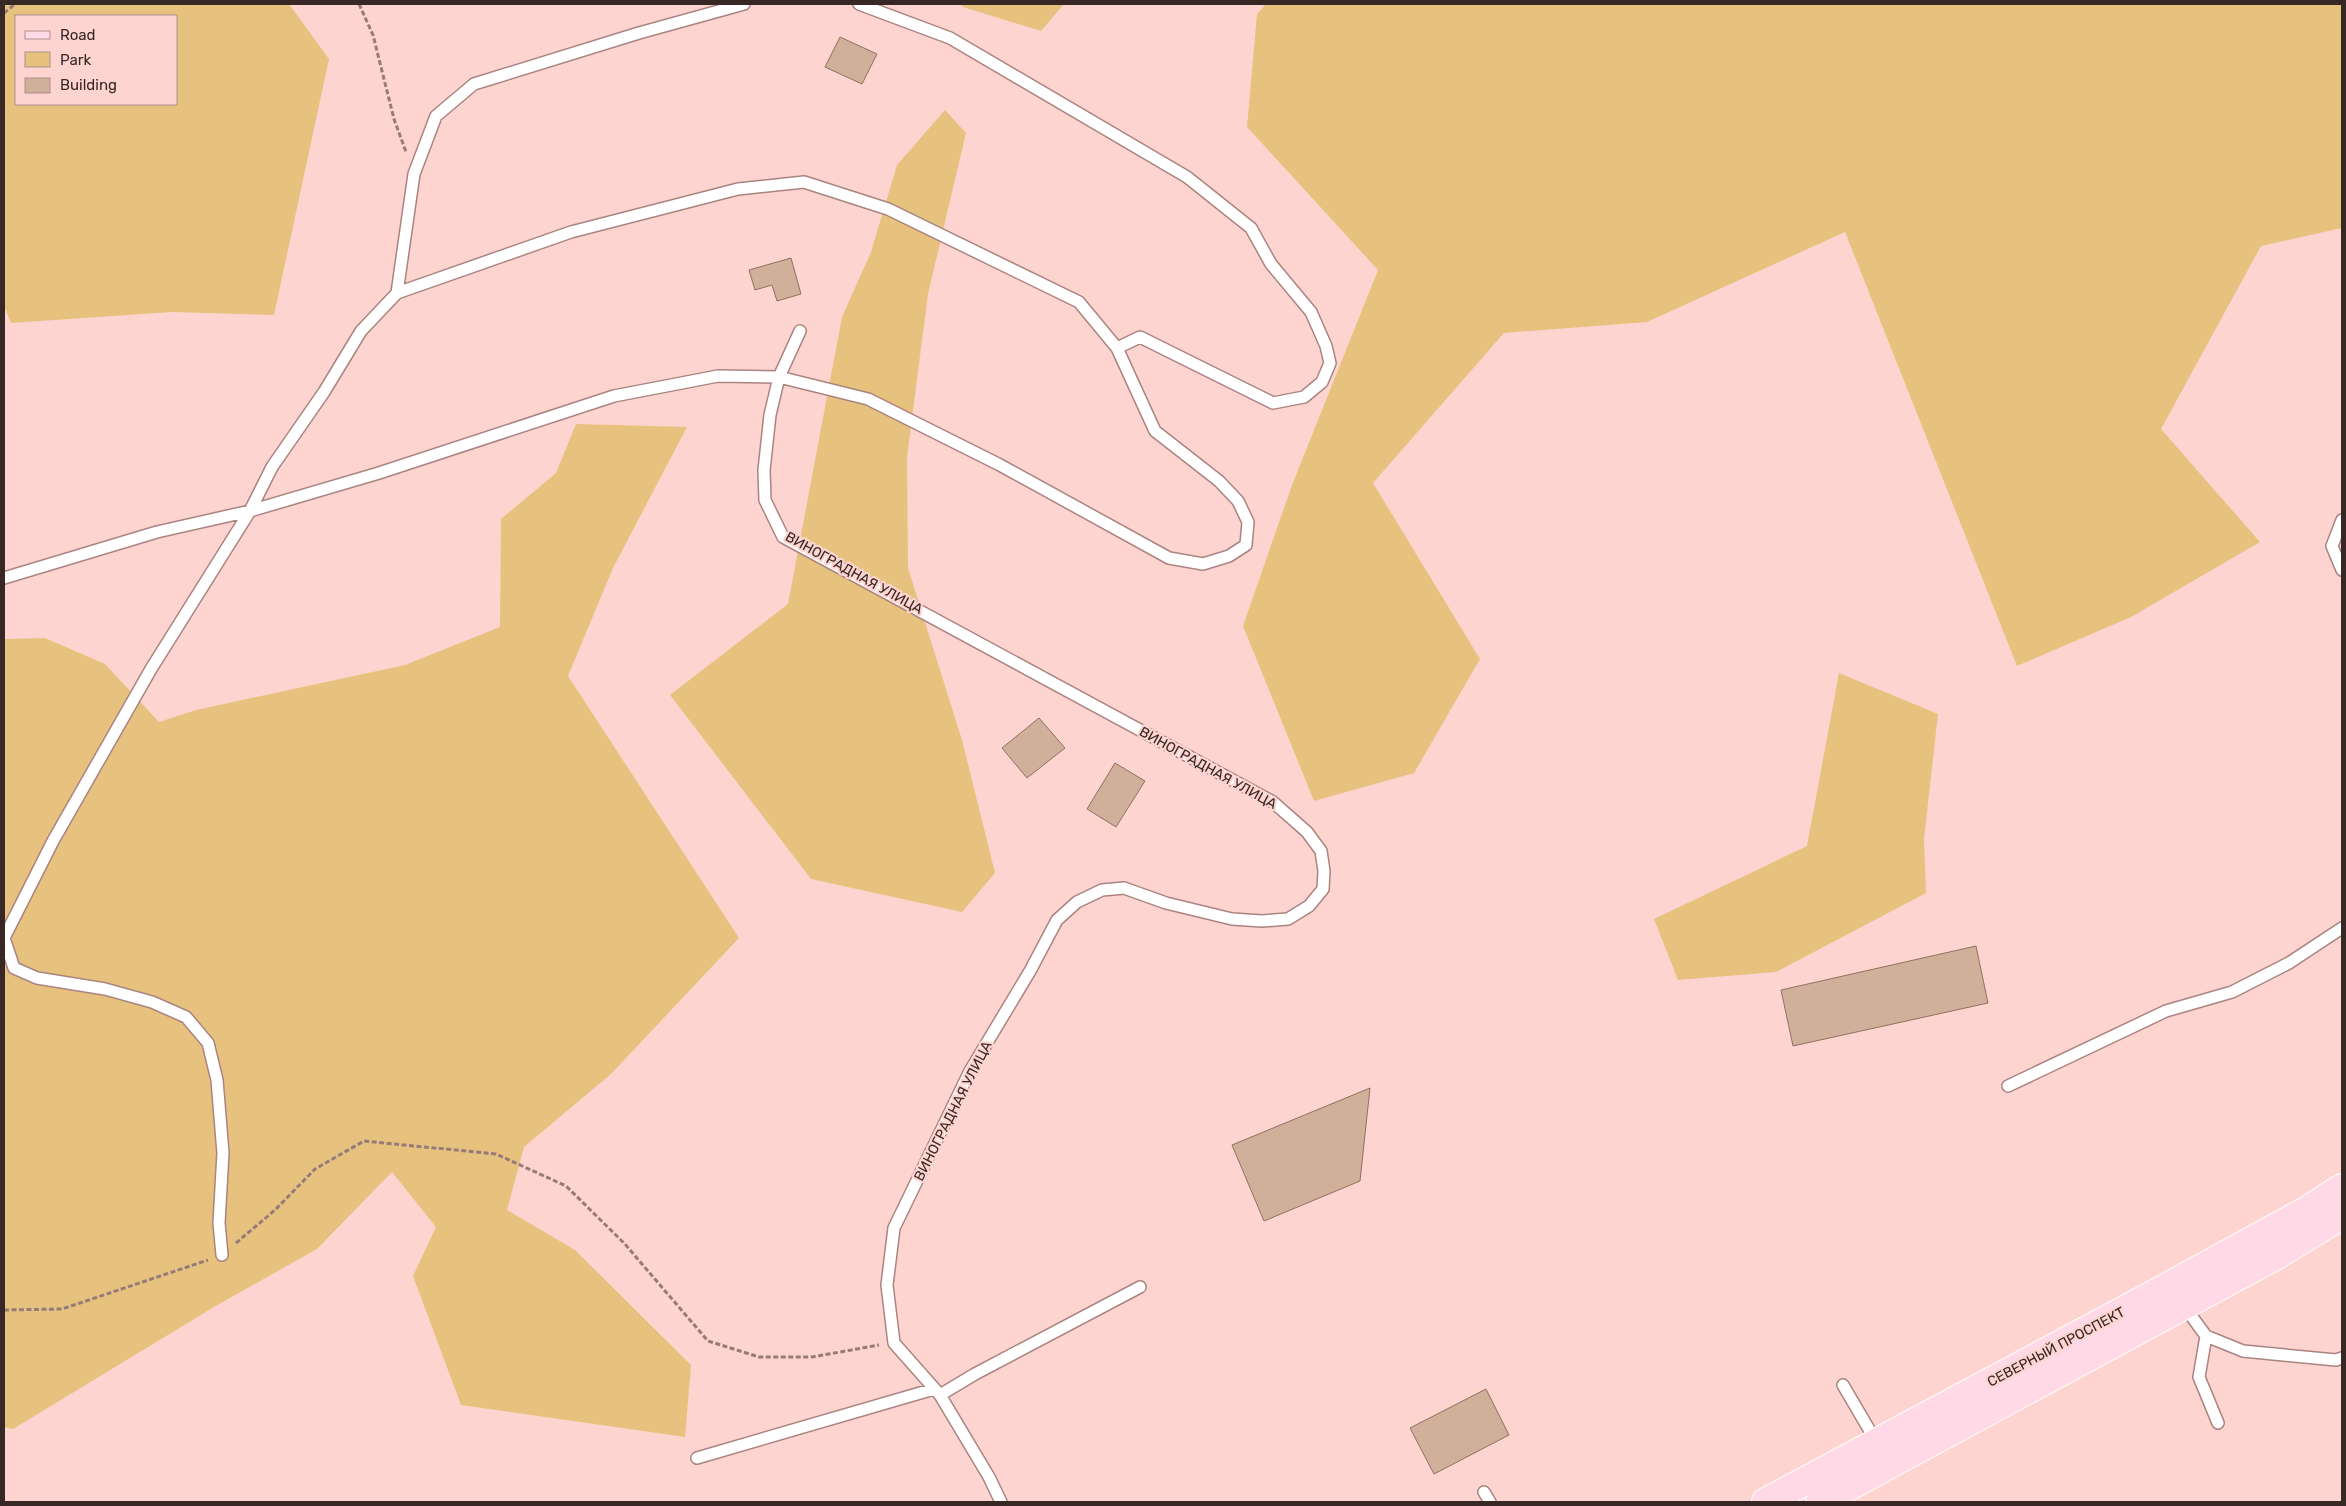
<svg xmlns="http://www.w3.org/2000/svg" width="2346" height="1506" font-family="Rubik,sans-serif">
	<rect width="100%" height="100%" fill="#fed4d0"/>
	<path fill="#e7c27e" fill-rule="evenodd" d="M4 4H289L329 59 274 315 172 312 11 323 4 306ZM176 16V104H16V16Z
		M960 4H1064L1041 31 963 7Z
		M1266 4H2342V228L2261 246 2161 429 2260 542 2131 617 2017 666 1845 232 1647 322 1504 333 1373 483 1480 659 1414 773 1314 801 1243 626 1292 485 1378 270 1247 127 1257 14Z
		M945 110 966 133 928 294 907 457 908 568 962 740 995 873 962 912 811 879 670 695 788 604 842 317 871 252 897 165Z
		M576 424 687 427 613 568 568 676 739 938 611 1074 524 1147 507 1210 575 1250 691 1365 685 1437 461 1405 413 1276 436 1227 392 1172 317 1249 214 1307 13 1429 4 1427V639L45 638 105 664 159 722 196 710 405 665 500 627 501 519 556 473Z
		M1839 673 1938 714 1924 839 1926 893 1776 972 1678 980 1654 919 1807 846Z"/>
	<path fill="#d0af9b" stroke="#8f715e" d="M840 37 877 54 862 84 825 67Z
		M791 258 801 294 777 301 772 285 755 290 749 270Z
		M1039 718 1065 748 1027 778 1002 748Z
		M1115 763 1145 781 1116 827 1087 809Z
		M1976 946 1988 1003 1793 1046 1781 990Z
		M1370 1088 1360 1181 1264 1221 1232 1145Z
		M1486 1389 1509 1435 1434 1474 1410 1428Z"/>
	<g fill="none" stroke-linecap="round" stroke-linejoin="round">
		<g stroke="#aa8480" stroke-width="14">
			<path id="service" d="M859 4 950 38 1187 177 1251 228 1271 264 1311 312 1326 346 1330 363 1322 382 1304 397 1273 403 1140 337 1117 348
				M397 293 414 174 436 116 474 84 639 33 744 4
				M2342 520 2332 546 2342 570
				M4 578 157 532 250 511 379 473 614 396 718 376 779 377 770 415 764 470 765 500 783 537 1273 802 1307 832 1321 851 1324 871 1323 889 1309 906 1288 919 1262 921 1232 919 1166 903 1124 888 1102 890 1077 902 1057 920 1030 971 970 1071 894 1228 887 1285 894 1343 940 1395 989 1477 1001 1502
				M2008 1086 2166 1011 2232 992 2289 963 2342 928
				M222 1255 219 1223 223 1153 217 1080 208 1043 186 1017 152 1002 105 989 37 978 14 968 4 938 53 841 151 669 250 511 272 467 324 392 361 331 397 293 571 232 738 189 804 182 888 209 1079 302 1117 348 1155 431 1219 481 1238 501 1248 522 1246 545 1229 556 1203 564 1169 558 1000 465 868 399 779 377 800 331
				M2184 1306 2206 1336 2199 1377 2218 1423
				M2206 1336 2243 1351 2336 1360 2342 1358
				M1843 1385 1877 1443
				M940 1395 975 1374 1140 1287
				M697 1458 934 1389
				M1484 1492 1490 1502"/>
		</g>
		<g stroke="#fff" stroke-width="30">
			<path id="primary" d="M1766 1502 2149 1297 2306 1211 2342 1188
				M1820 1502 2275 1256 2342 1215"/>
		</g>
		<path stroke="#977b78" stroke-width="3" stroke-dasharray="5 2.5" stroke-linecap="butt" d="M359 4 373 35 394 119 406 152
			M4 13 15 4
			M236 1243 275 1210 315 1169 364 1141 496 1154 566 1186 624 1243 708 1341 759 1357H812L879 1345
			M4 1310 62 1309 208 1260"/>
		<use href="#service" stroke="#fff" stroke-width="11"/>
		<use href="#primary" stroke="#ffd9e5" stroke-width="28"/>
	</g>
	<g text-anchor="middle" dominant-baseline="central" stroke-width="4.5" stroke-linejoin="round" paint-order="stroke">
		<g font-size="14" fill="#372826" stroke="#fed4d0">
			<text transform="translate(854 573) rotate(29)">ВИНОГРАДНАЯ УЛИЦА</text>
			<text transform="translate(1208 768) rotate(29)">ВИНОГРАДНАЯ УЛИЦА</text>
			<text transform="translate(953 1111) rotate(-63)">ВИНОГРАДНАЯ УЛИЦА</text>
			<text transform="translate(2056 1347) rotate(-28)">СЕВЕРНЫЙ ПРОСПЕКТ</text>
		</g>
	</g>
	<rect width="2346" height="1506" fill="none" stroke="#372826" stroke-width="10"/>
	<rect x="15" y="15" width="162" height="90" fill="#fed4d0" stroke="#ae8f8c"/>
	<rect x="25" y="31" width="25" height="8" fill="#ffd9e5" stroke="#ae8f8c"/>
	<text x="60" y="40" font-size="15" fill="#372826">Road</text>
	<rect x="25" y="52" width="25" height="15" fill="#e7c27e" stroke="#ae8f8c"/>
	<text x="60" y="65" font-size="15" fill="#372826">Park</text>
	<rect x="25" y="78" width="25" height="15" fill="#d0af9b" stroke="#ae8f8c"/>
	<text x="60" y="90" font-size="15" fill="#372826">Building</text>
</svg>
